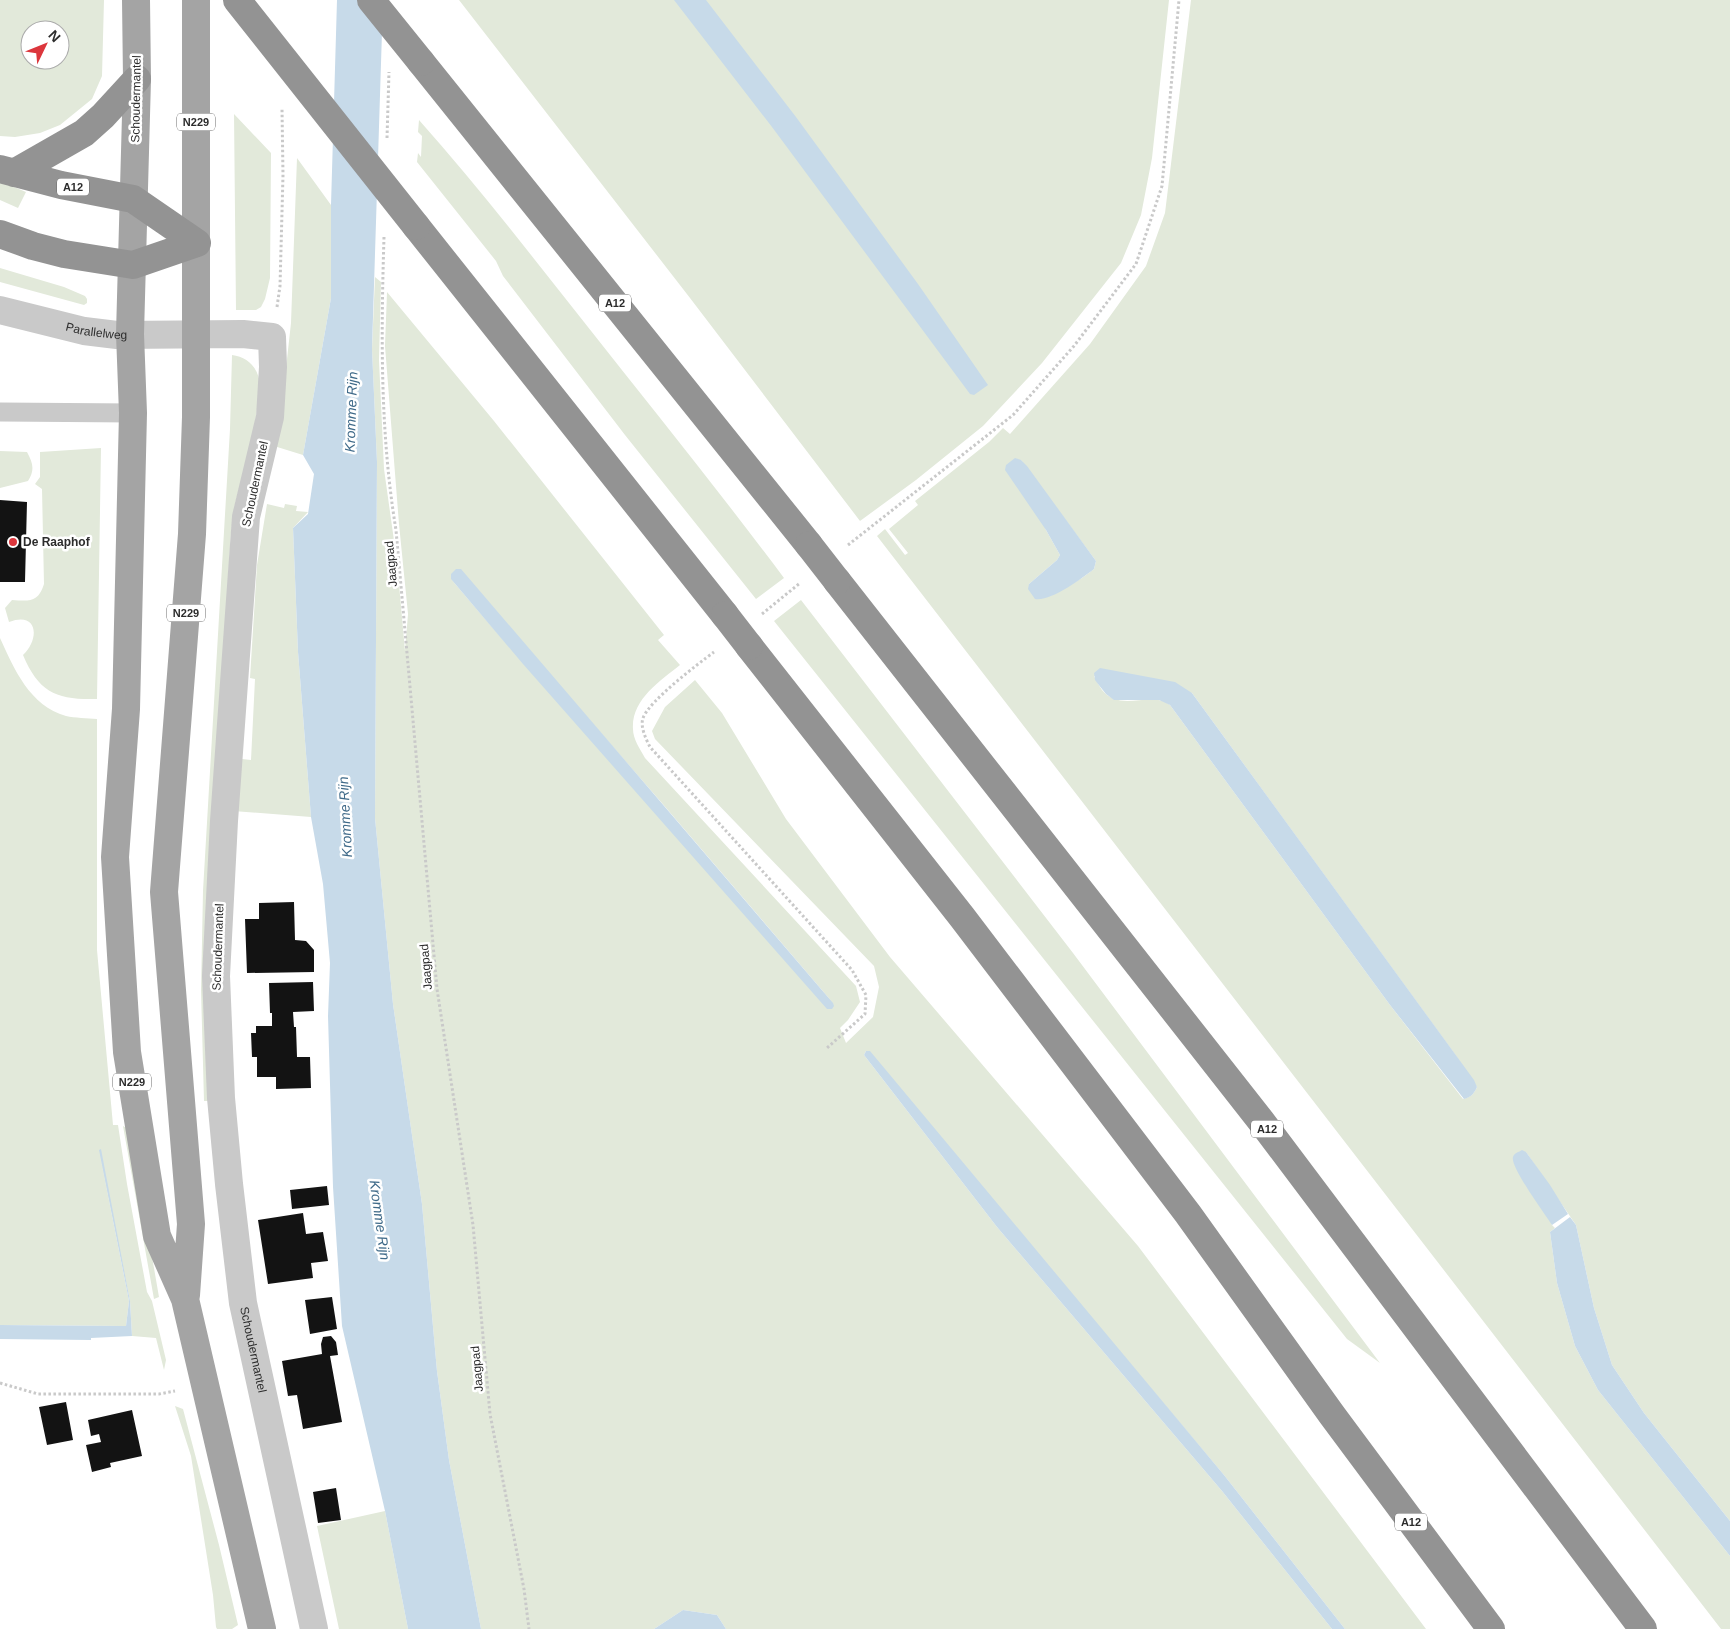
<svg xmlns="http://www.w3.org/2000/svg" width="1730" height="1629" font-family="Arial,sans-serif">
	<rect width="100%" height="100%" fill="#fff"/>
	<path fill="#e2e9da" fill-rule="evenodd" d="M0 0H104L102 76 92 99 60 125 40 133 15 137 0 136ZM30 30H60V60H30Z
		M459 0H1169L1152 158 1141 215 1121 263 1042 363 983 426 916 480 860 521 690 298Z
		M1191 0H1730V1521L1644 1413 1612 1365 1594 1308 1576 1225 1526 1152 1552 1225 1555 1228 1550 1232 1557 1283 1575 1346 1598 1390 1730 1556V1629H1721L877 536 885 529 905 555 908 553 889 529 918 505 915 501 989 442 1003 428 1010 434 1090 344 1146 266 1165 213ZM1021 460 1096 561 1094 569 1082 578 1050 596 1029 584 1057 560 1060 555 1046 530ZM1094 676 1192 693 1454 1053 1477 1087C1474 1094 1471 1097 1463 1099L1390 1005 1170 705C1150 690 1121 713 1102 690 1099 685 1096 681 1094 676Z
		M234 114 271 153 270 278 265 299 261 307 256 310H236Z
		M419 120C477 185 530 254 584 322 651 407 719 491 784 578L756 599 625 435 503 276 496 261 417 162 418 153 421 157 422 136 418 132Z
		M297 158 331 205V298L303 455 274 446 284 386 291 323Z
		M0 181 26 192 18 208 0 200Z
		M0 268 64 287 85 296 87 299V303L84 305 0 282Z
		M375 277 381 282 379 360 384 469 397 562 405 651 408 614 399 524 385 346 387 292 494 421 664 635 658 640 680 665C660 681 631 700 633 729 633 739 640 749 645 758L856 986 860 1002 848 1020 840 1028 846 1043 873 1017 879 987 874 966 655 739 652 731 665 707 695 680 722 713 786 819 890 957 1138 1246 1426 1629H1345L1224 1475 866 1051 864 1055 997 1227 1222 1491 1332 1629H726L717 1615 683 1610 654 1629H481L449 1460 437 1371 422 1204 393 1004 375 818 377 462 372 349ZM451 579 573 701 661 802 833 1003C703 864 574 724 451 579Z
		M232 355C249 357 260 370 260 387L254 431 235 504 231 532 213 831 209 1101H204L201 990 203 891 230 429Z
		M101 448 97 699C57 700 39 693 23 655 40 639 38 611 9 622L5 608 12 600C29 601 38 603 44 584L42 489 35 484 40 477V452Z
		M0 451 27 452C33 463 35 470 28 481L0 488Z
		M267 504 284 508 285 504 297 506 296 511 308 512 293 528 298 652 311 817 233 811 242 759 251 760 255 679 250 678 257 565Z
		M801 600 1073 953 1380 1363 1347 1339 774 621Z
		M0 638C14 669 30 706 66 716 75 718 87 718 97 719V950L113 1125H118L127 1184 147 1292 152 1301 166 1360 164 1370 156 1338 132 1336 130 1301 99 1150 129 1301 126 1326 0 1325Z
		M123 1126 130 1130 159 1297 154 1299Z
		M175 1406 183 1409 219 1545 238 1625 232 1629H217L216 1627 213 1595 191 1456Z
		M385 1511 408 1629H339L317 1526Z"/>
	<path fill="#c7dae9" d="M337 0H383L372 349 377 462 375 818 393 1004 422 1204 437 1371 449 1460 481 1629H408L385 1511 342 1326 333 1187 328 1016 330 963 323 884 311 817 298 652 293 528 308 514 314 474 303 455 331 298V205Z
		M674 0H706L796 117 918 284 988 385 974 395 970 394 772 127Z
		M1015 458 1021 460 1027 466 1096 561 1094 569C1081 579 1050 602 1035 599L1028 589 1029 584 1057 560 1060 555 1046 530 1005 470 1006 465Z
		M456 569H461L833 1003 834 1006 832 1009H827L523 664 451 579V574Z
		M1100 668 1175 682 1192 693 1474 1080 1477 1087C1474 1094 1471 1097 1464 1099L1390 1005 1170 705 1159 700H1114L1106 694 1098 684 1095 680 1094 673Z
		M866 1051H870L1224 1475 1345 1629H1332L1222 1491 997 1227 864 1055Z
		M101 1149 130 1301 132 1336 91 1338V1340L0 1339V1325L126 1326 129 1301 99 1150Z
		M1522 1150 1526 1152 1550 1185 1568 1214 1552 1225C1545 1214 1510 1167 1513 1157 1514 1153 1519 1152 1522 1150Z
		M1570 1217 1576 1225 1594 1308 1612 1365 1644 1413 1730 1521V1556L1598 1390 1575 1346 1557 1283 1550 1232Z
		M683 1610 717 1615 726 1629H654Z"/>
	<path fill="#131313" d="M0 500 27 502 25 582H0Z
		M294 902 295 940 306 941 314 950V972L247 973 245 919H259V903Z
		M313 982 314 1011 293 1012 294 1027H296L297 1057H310L311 1088 276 1089V1077H257V1057H252L251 1033H256V1026H272V1013H270L269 983Z
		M327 1186 329 1205 292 1209 290 1190Z
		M303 1213 306 1234 323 1232 328 1261 311 1263 313 1278 268 1284 258 1220Z
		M332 1297 337 1329 310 1334 305 1300Z
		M331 1336 336 1342 338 1355 330 1356 342 1422 303 1429 297 1395 288 1396 282 1361 322 1354 321 1344 323 1337Z
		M66 1402 73 1440 47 1445 39 1407Z
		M132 1410 142 1456 110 1463 111 1467 92 1472 86 1445 101 1442 99 1434 91 1436 88 1420Z
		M336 1488 341 1520 318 1523 313 1492Z"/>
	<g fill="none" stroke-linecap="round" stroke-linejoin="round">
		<path stroke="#c9c9c9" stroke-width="3" stroke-dasharray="2.5 2.5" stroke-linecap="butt" d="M387 138 389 72
			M384 237C381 334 380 433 396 530L437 989 473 1225 490 1414 524 1589 529 1629
			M277 307 280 286 283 175 282 109
			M848 545 1013 415 1074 346 1136 264 1162 186 1179 0
			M762 614 800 583
			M714 652C698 664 650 700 643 718 640 727 646 739 650 747L852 970 866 995 865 1014 827 1048
			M0 1383 38 1394H159L175 1391"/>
		<path stroke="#c9c9c9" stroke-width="19" d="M0 412 133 413"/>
		<path stroke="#c9c9c9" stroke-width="28" id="s1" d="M0 310 84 331 117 335 243 334 272 337 273 367 270 417 246 517 224 821 216 976 221 1098 229 1184 243 1303 314 1629"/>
		<path stroke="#a4a4a4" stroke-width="28" d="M136 0 137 79 130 334 133 413 126 709 115 857 127 1052 157 1236 185 1299 262 1629
			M186 1295 191 1224 164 892 192 534 196 417V0"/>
		<path stroke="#939393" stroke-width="28" d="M421 62 809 545
			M0 169 61 185 133 199 197 243
			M14 173 84 133 103 116 137 79
			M416 226 725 615
			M0 234 33 246 64 254 133 265 197 243
			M837 581 1261 1121 1643 1629
			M749 646 962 917 1188 1214 1332 1415 1491 1629"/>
		<path stroke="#939393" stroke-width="28" d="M237 0 416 226
			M371 0 421 62
			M809 545 837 581
			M725 615 749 646"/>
	</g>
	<circle fill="#dc363c" stroke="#fff" stroke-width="2" cx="13" cy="542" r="5"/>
	<g text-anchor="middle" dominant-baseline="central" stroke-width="5" stroke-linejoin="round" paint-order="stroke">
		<g fill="#fff" stroke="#6b6b6b" stroke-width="1">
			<rect x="177" y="113.5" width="38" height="17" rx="4"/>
			<rect x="57" y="178.5" width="32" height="17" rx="4"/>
			<rect x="599" y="294.5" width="32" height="17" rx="4"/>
			<rect x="167" y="604.5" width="38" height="17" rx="4"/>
			<rect x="113" y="1073.5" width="38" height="17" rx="4"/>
			<rect x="1251" y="1120.5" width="32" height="17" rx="4"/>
			<rect x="1395" y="1513.5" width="32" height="17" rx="4"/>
		</g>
		<g font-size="11" font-weight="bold" fill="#2c2c2c">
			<text x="196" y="122">N229</text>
			<text x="73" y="187">A12</text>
			<text x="615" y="303">A12</text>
			<text x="186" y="613">N229</text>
			<text x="132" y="1082">N229</text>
			<text x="1267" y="1129">A12</text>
			<text x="1411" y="1522">A12</text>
		</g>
		<g font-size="12" fill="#2c2c2c" stroke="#fff">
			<text transform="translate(136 99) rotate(-89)">Schoudermantel</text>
			<text stroke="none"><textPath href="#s1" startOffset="99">Parallelweg</textPath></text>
			<text transform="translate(255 484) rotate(-78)">Schoudermantel</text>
			<text transform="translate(391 564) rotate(-95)">Jaagpad</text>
			<text transform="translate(218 947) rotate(-88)">Schoudermantel</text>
			<text transform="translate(426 967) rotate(-95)">Jaagpad</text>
			<text stroke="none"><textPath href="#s1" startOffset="1294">Schoudermantel</textPath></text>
			<text transform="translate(477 1369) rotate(-95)">Jaagpad</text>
		</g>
		<g font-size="12" font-weight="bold" fill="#2c2c2c" stroke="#fff" text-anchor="start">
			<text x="23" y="542">De Raaphof</text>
		</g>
		<g font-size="14" font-style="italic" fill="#3f6a89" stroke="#fff">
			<text transform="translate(351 412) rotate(-88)">Kromme Rijn</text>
			<text transform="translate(345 817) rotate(-93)">Kromme Rijn</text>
			<text transform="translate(380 1220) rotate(82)">Kromme Rijn</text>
		</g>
	</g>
	<g transform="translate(45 45) rotate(47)"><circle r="24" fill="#ffffff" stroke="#ababab"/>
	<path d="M0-4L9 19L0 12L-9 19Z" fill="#dc363c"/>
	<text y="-8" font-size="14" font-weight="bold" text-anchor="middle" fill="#2c2c2c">N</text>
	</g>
</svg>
